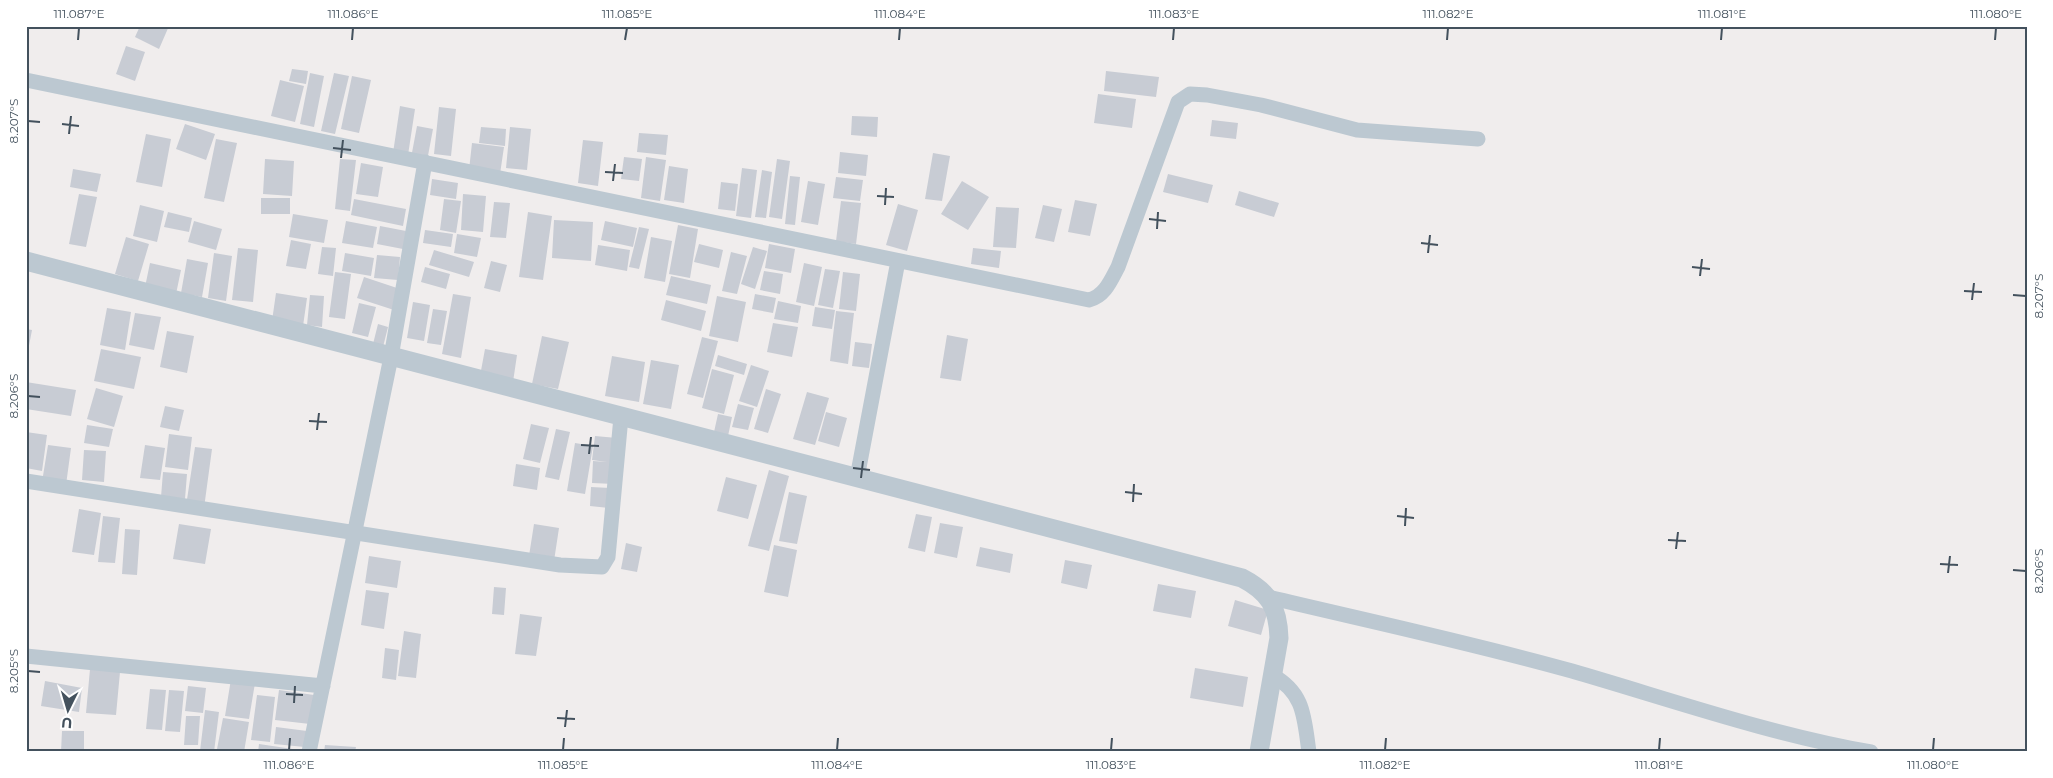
<svg xmlns="http://www.w3.org/2000/svg" width="2053" height="778" font-family="Montserrat,sans-serif">
	<rect width="100%" height="100%" fill="#f0eded"/>
	<path fill="#c8ccd4" d="M140 26H169L159 49 135 37Z
		M126 46 145 52 135 81 116 74Z
		M292 69 308 71 306 84 289 81Z
		M1106 71 1159 77 1156 97 1104 91Z
		M310 73 324 76 314 127 300 124Z
		M334 73 349 76 335 134 321 131Z
		M352 76 371 80 359 133 341 129Z
		M280 80 304 86 295 122 271 116Z
		M1098 94 1136 99 1132 128 1094 123Z
		M400 106 415 109 408 155 393 153Z
		M439 107 456 109 451 156 434 154Z
		M852 116 878 117 877 137 851 135Z
		M1212 120 1238 123 1236 139 1210 136Z
		M185 124 215 134 206 160 176 149Z
		M417 126 433 129 427 161 411 158Z
		M481 127 506 129 505 146 479 143Z
		M510 127 531 129 527 170 506 168Z
		M639 133 668 135 666 155 637 152Z
		M146 134 171 139 162 187 136 182Z
		M216 139 237 143 224 202 204 198Z
		M583 140 603 142 598 186 578 183Z
		M472 143 504 147 500 174 469 170Z
		M840 152 868 155 866 176 838 173Z
		M933 153 950 156 942 201 925 199Z
		M624 157 642 159 639 181 621 179Z
		M646 157 666 160 660 201 641 198Z
		M265 159 294 161 292 196 263 194Z
		M340 159 356 160 350 211 335 209Z
		M777 159 790 161 782 219 769 217Z
		M361 163 383 167 378 197 356 194Z
		M669 166 688 169 684 203 664 200Z
		M742 168 757 170 751 218 736 216Z
		M73 169 101 174 97 192 70 187Z
		M762 170 772 172 766 218 755 217Z
		M1168 174 1213 185 1208 203 1163 192Z
		M790 176 800 177 795 225 785 224Z
		M836 177 863 180 860 201 833 198Z
		M432 179 458 183 456 199 430 195Z
		M808 181 825 184 818 225 801 222Z
		M962 181 989 197 968 230 941 214Z
		M721 182 738 184 735 211 718 209Z
		M1239 191 1279 203 1274 217 1235 205Z
		M79 194 97 197 86 247 69 244Z
		M463 194 486 196 483 232 461 230Z
		M261 198H290V214H261Z
		M354 199 406 209 403 226 351 215Z
		M444 199 461 201 456 233 440 230Z
		M1075 200 1097 204 1090 236 1068 232Z
		M841 201 861 203 856 244 836 241Z
		M494 202 510 203 506 238 490 237Z
		M898 204 918 210 907 251 886 245Z
		M140 205 164 211 157 242 133 236Z
		M1043 205 1062 209 1054 242 1035 238Z
		M996 207 1019 208 1016 248 993 247Z
		M168 212 192 218 189 232 164 227Z
		M528 212 552 216 543 280 519 277Z
		M293 214 328 220 324 243 289 237Z
		M554 220 593 222 591 261 552 258Z
		M194 221 222 229 216 250 188 242Z
		M346 221 377 227 373 248 342 243Z
		M605 221 637 228 633 247 601 240Z
		M678 225 698 229 690 278 669 274Z
		M380 226 406 231 403 249 377 244Z
		M639 227 649 229 639 269 629 267Z
		M425 230 453 234 451 247 423 243Z
		M457 234 481 238 477 257 454 253Z
		M126 237 149 244 138 281 115 274Z
		M651 237 672 241 665 282 644 278Z
		M291 240 311 244 306 269 286 266Z
		M699 244 723 250 719 268 694 262Z
		M769 244 795 249 791 273 765 268Z
		M598 245 630 250 627 271 595 265Z
		M322 247 336 248 333 276 318 274Z
		M753 247 767 251 755 289 741 284Z
		M238 248 258 250 253 302 232 300Z
		M973 248 1001 251 999 268 971 264Z
		M434 250 474 262 469 277 429 265Z
		M731 252 747 256 737 294 722 291Z
		M214 253 232 256 226 301 208 298Z
		M345 253 374 258 371 276 342 271Z
		M377 255 400 257 398 280 374 278Z
		M187 259 208 263 202 297 181 293Z
		M491 261 507 265 500 292 484 288Z
		M150 263 181 270 176 294 145 287Z
		M804 263 822 267 814 306 796 302Z
		M425 267 450 274 446 289 421 282Z
		M825 269 840 271 833 308 818 305Z
		M764 271 783 274 780 294 760 290Z
		M335 272 351 274 345 319 329 317Z
		M843 272 860 274 856 311 839 309Z
		M671 276 711 285 707 304 666 295Z
		M364 277 400 289 394 310 357 298Z
		M276 293 307 298 303 326 272 321Z
		M453 294 471 297 461 358 442 354Z
		M755 294 776 298 773 313 752 309Z
		M310 295 324 296 322 327 307 325Z
		M717 296 746 302 738 342 709 336Z
		M666 300 706 311 701 331 661 320Z
		M778 301 801 306 798 323 774 319Z
		M413 302 430 305 424 341 407 338Z
		M359 303 376 307 368 337 352 333Z
		M815 307 835 310 832 329 812 326Z
		M107 308 131 312 125 350 100 345Z
		M433 309 447 311 441 345 427 343Z
		M836 311 854 313 848 364 830 361Z
		M135 313 161 317 154 350 129 345Z
		M773 323 798 327 792 357 767 352Z
		M378 324 388 327 383 347 373 344Z
		M26 329 32 330 27 356H26Z
		M167 331 194 336 187 373 160 367Z
		M947 335 968 339 961 381 940 378Z
		M542 336 569 342 558 389 532 384Z
		M702 337 718 341 703 398 687 394Z
		M855 342 872 344 869 368 852 366Z
		M101 349 141 357 134 389 94 381Z
		M485 349 517 355 513 382 480 376Z
		M718 355 747 364 744 375 715 366Z
		M612 356 645 362 639 402 605 396Z
		M651 360 679 365 671 409 643 404Z
		M751 365 769 371 757 407 739 401Z
		M712 369 734 375 724 414 702 408Z
		M26 382 76 390 71 416 26 409Z
		M96 388 123 396 114 427 87 419Z
		M766 389 781 394 768 433 754 429Z
		M807 392 829 398 815 445 793 439Z
		M738 404 754 408 748 430 732 427Z
		M165 406 184 410 179 431 160 427Z
		M826 412 847 418 839 447 818 441Z
		M718 414 732 417 728 436 714 432Z
		M531 424 549 428 540 463 523 459Z
		M87 425 113 429 109 447 84 443Z
		M556 429 570 432 559 480 545 477Z
		M26 432 47 435 42 471 26 468Z
		M169 434 192 437 188 470 165 467Z
		M595 436 617 438 614 484 592 483 593 461 607 462 592 460Z
		M575 443 593 446 585 494 567 491Z
		M48 445 71 448 66 485 42 482Z
		M145 445 165 448 160 480 140 478Z
		M195 447 212 449 204 508 186 506Z
		M84 450 106 451 104 482 82 480Z
		M516 464 540 468 537 490 513 486Z
		M769 470 789 476 769 551 748 546Z
		M163 472 187 474 185 499 161 497Z
		M726 477 757 485 748 519 717 511Z
		M591 487 610 488 609 508 590 506Z
		M789 492 807 496 797 544 779 541Z
		M79 509 101 513 94 555 72 552Z
		M916 514 932 517 925 552 908 548Z
		M103 516 120 518 115 563 98 562Z
		M940 523 963 527 957 558 934 553Z
		M179 524 211 529 205 564 173 559Z
		M534 524 559 528 554 561 529 556Z
		M125 529 140 530 137 575 122 574Z
		M626 543 642 547 637 572 621 569Z
		M774 545 797 550 788 597 764 592Z
		M980 547 1013 554 1010 573 976 566Z
		M369 556 401 561 397 588 365 583Z
		M1065 560 1092 565 1087 589 1061 583Z
		M1158 584 1196 591 1191 618 1153 611Z
		M494 587 506 588 504 615 492 614Z
		M366 590 389 593 384 629 361 625Z
		M1235 600 1268 610 1261 635 1228 626Z
		M520 614 542 617 536 656 515 654Z
		M404 631 421 634 416 678 398 676Z
		M385 648 399 650 396 680 382 678Z
		M1195 668 1248 677 1243 707 1190 698Z
		M90 669 120 672 116 715 86 713Z
		M231 679 255 683 249 719 225 716Z
		M45 681 82 688 79 712 41 706Z
		M188 686 206 688 203 713 185 711Z
		M150 689 166 690 162 730 146 729Z
		M169 690 184 691 180 732 165 731Z
		M279 690 314 695 310 724 275 720Z
		M257 695 275 697 270 742 251 740Z
		M205 710 219 712 214 752 200 751Z
		M186 716H200L198 745H184Z
		M223 718 249 722 244 752 217 749Z
		M276 727 307 731 305 747 274 744Z
		M62 731H84V752H61Z
		M259 744 306 751V752H258Z
		M325 745 356 747 355 752H324Z"/>
	<g fill="none" stroke-linecap="round" stroke-linejoin="round">
		<path stroke="#bcc8d1" stroke-width="15" d="M26 80 1089 300C1105 296 1111 280 1118 267L1178 102 1190 94 1207 95 1261 105 1357 130 1478 139
			M857 478 898 261
			M26 481 560 565 602 567 608 557 621 417
			M1268 597C1369 621 1472 643 1572 671 1672 700 1769 734 1871 752
			M26 656 323 686
			M1272 675C1305 693 1304 718 1309 752
			M309 752 391 357 425 162"/>
		<path stroke="#bcc8d1" stroke-width="19" d="M26 261 1242 578C1269 592 1278 607 1279 638L1259 752"/>
	</g>
	<path fill="none" stroke="#43515d" stroke-width="2" d="M78 40 79 28M352 40 353 28M625 40 627 28M899 40 900 28M1173 40 1174 28M1447 40 1448 28M1721 40 1722 28M1995 40 1996 28M28 121 40 122M62 124 79 126M69 134 71 116M333 148 351 150M341 158 343 140M605 172 623 173M613 181 615 164M877 196 894 197M885 205 886 188M1149 219 1166 221M1157 229 1158 212M1421 243 1438 245M1428 253 1430 235M1692 267 1710 269M1700 276 1702 259M1964 291 1982 292M2013 295 2026 296M1972 300 1974 283M28 396 40 397M309 421 327 422M317 430 319 413M581 445 599 446M589 454 591 437M853 468 870 470M861 478 863 461M1125 492 1142 494M1133 502 1134 484M1397 516 1414 518M1405 526 1406 508M1668 540 1686 541M1676 549 1678 532M1940 564 1958 565M2013 570 2026 571M1948 573 1950 556M28 671 40 672M286 694 303 695M294 703 295 686M557 718 575 719M565 727 567 710M289 750 290 738M563 750 564 738M837 750 838 738M1111 750 1112 738M1385 750 1386 738M1659 750 1660 738M1933 750 1934 738"/>
	<rect width="2053" height="778" fill="none" stroke="#ffffff" stroke-width="55"/>
	<g transform="translate(68 710) rotate(185)" stroke="#ffffff" stroke-width="4" paint-order="stroke">
	<path d="M0-4L9 19L0 12L-9 19Z" fill="#43515d"/>
	<text y="-8" font-size="14" font-weight="bold" text-anchor="middle" fill="#43515d">U</text>
	</g>
	<rect x="28" y="28" width="1998" height="722" fill="none" stroke="#43515d" stroke-width="2"/>
	<g font-size="12" text-anchor="middle" fill="#43515d">
		<text x="79" y="18">111.087°E</text>
		<text x="353" y="18">111.086°E</text>
		<text x="627" y="18">111.085°E</text>
		<text x="900" y="18">111.084°E</text>
		<text x="1174" y="18">111.083°E</text>
		<text x="1448" y="18">111.082°E</text>
		<text x="1722" y="18">111.081°E</text>
		<text x="1996" y="18">111.080°E</text>
		<text transform="translate(14 121) rotate(-90)" y="4">8.207°S</text>
		<text transform="translate(2039 296) rotate(-90)" y="4">8.207°S</text>
		<text transform="translate(14 396) rotate(-90)" y="4">8.206°S</text>
		<text transform="translate(2039 571) rotate(-90)" y="4">8.206°S</text>
		<text transform="translate(14 671) rotate(-90)" y="4">8.205°S</text>
		<text x="289" y="769">111.086°E</text>
		<text x="563" y="769">111.085°E</text>
		<text x="837" y="769">111.084°E</text>
		<text x="1111" y="769">111.083°E</text>
		<text x="1385" y="769">111.082°E</text>
		<text x="1659" y="769">111.081°E</text>
		<text x="1933" y="769">111.080°E</text>
	</g>
</svg>
